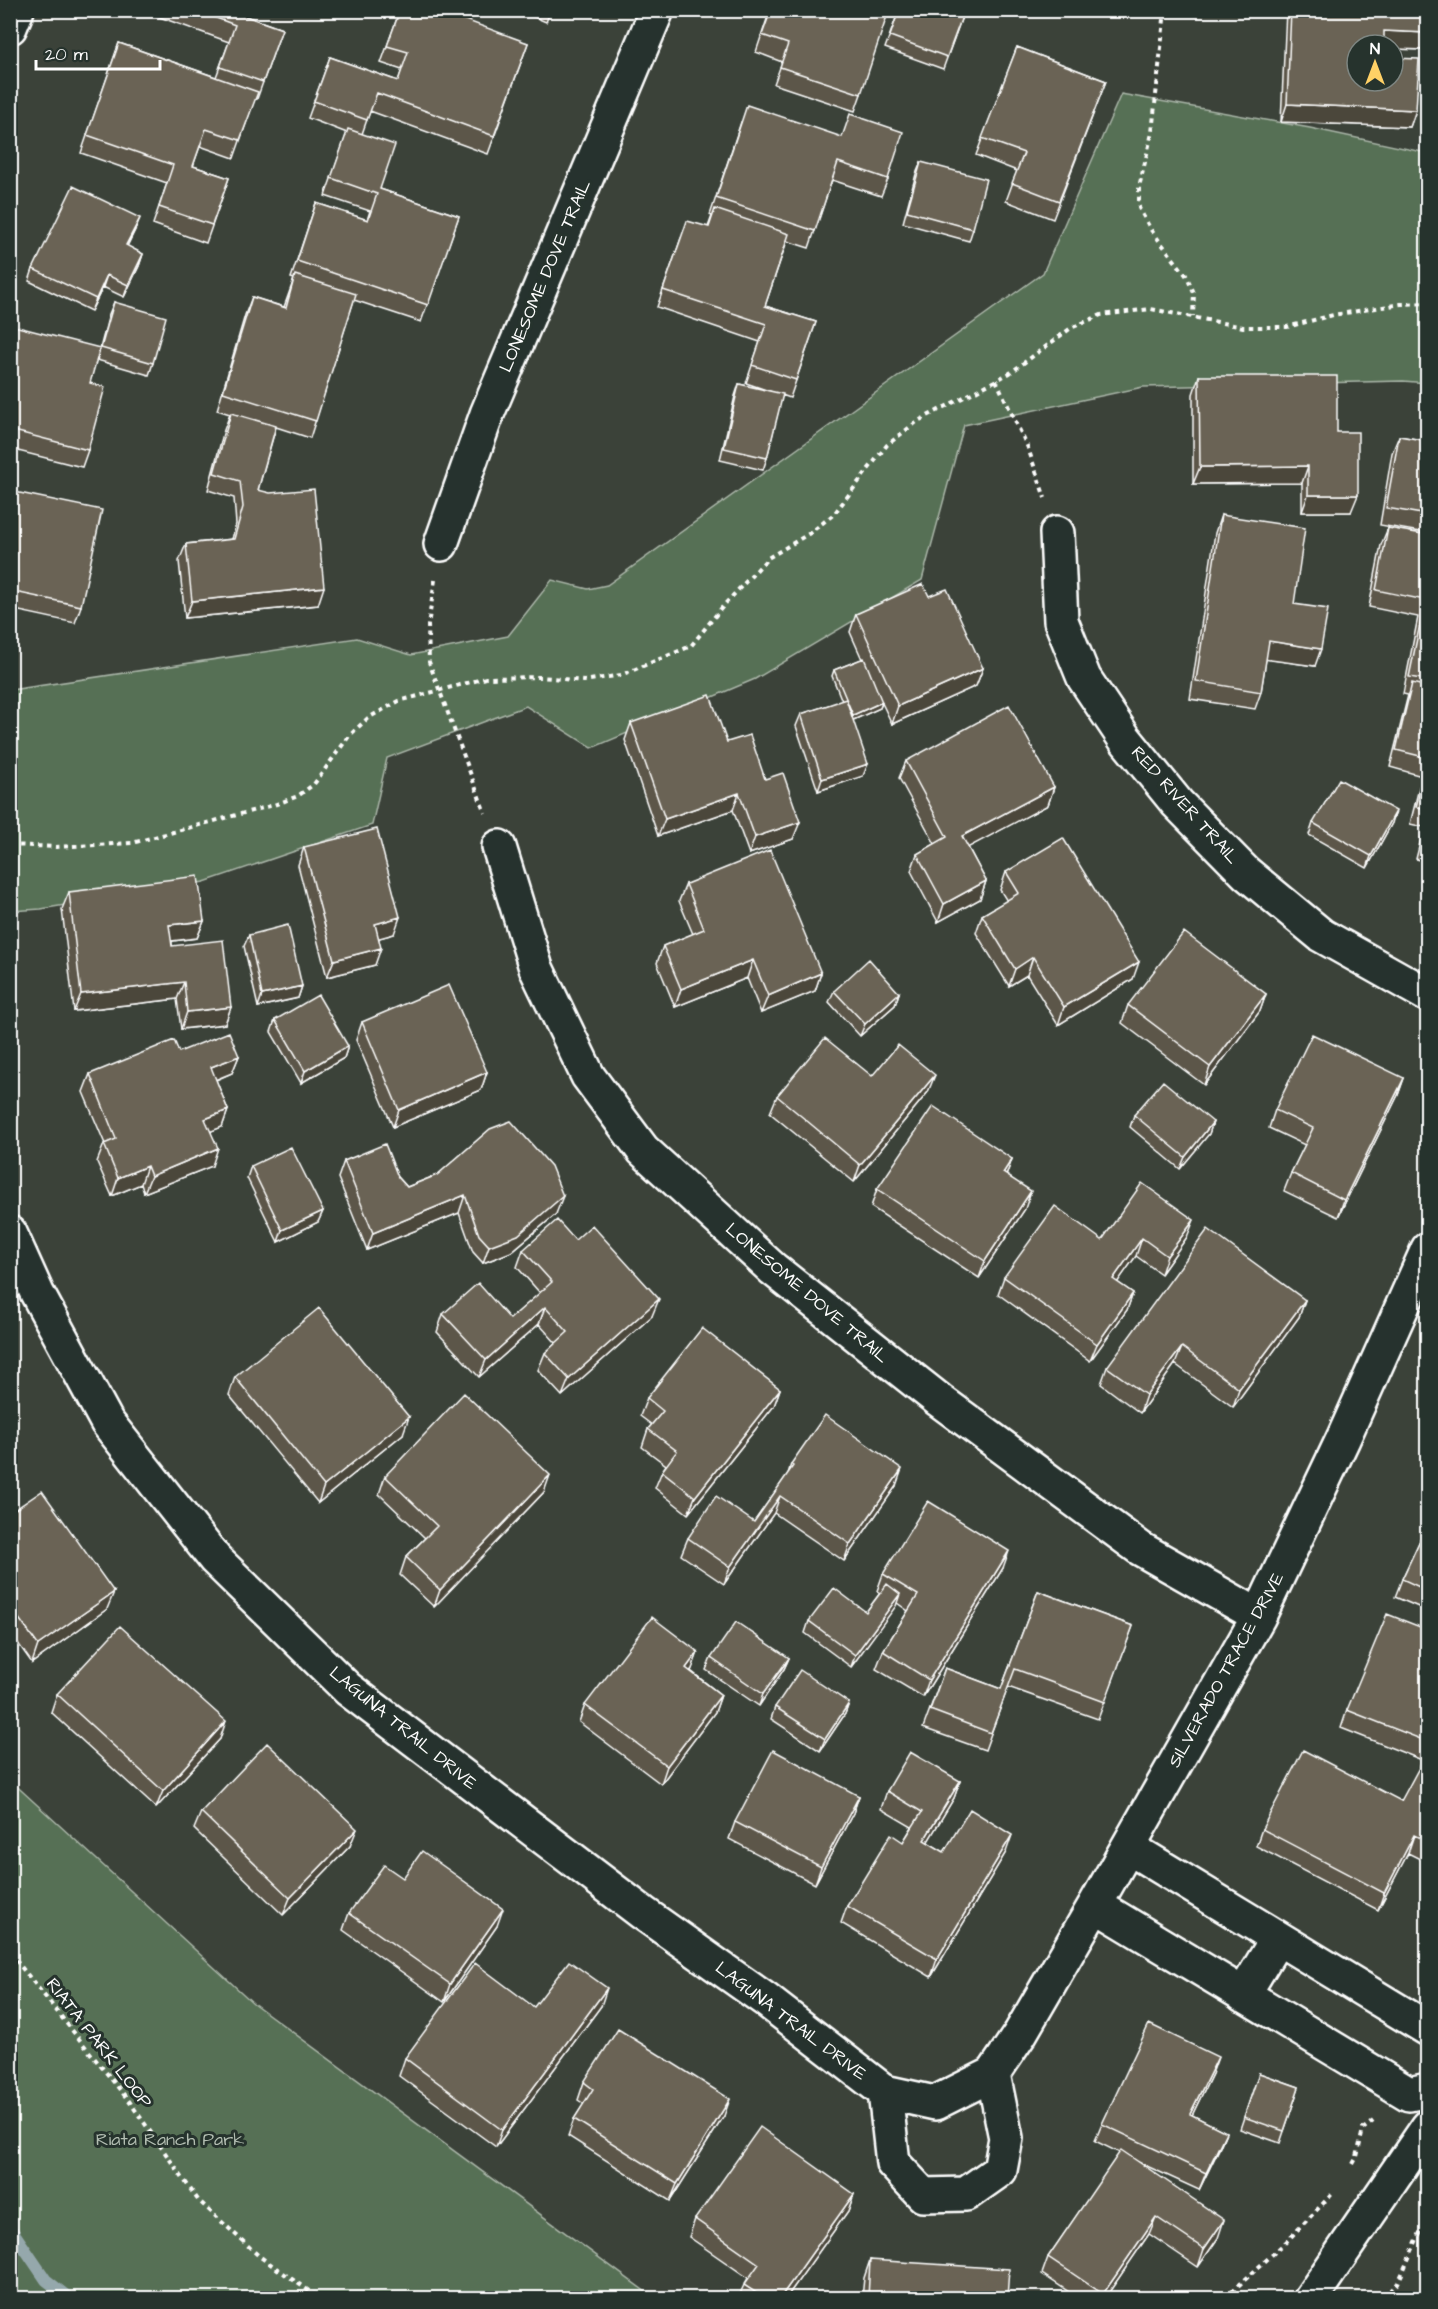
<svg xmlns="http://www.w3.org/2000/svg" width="1438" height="2309" font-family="'Architects Daughter',sans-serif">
	<rect width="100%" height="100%" fill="#3b4239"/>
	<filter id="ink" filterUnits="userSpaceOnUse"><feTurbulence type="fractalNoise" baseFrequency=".0167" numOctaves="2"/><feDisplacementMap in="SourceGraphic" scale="12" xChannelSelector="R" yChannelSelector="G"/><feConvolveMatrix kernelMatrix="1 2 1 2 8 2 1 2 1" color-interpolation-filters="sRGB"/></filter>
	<g filter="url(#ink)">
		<path fill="#576f54" stroke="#abb7aa" stroke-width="1.5" d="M1121 94 1310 128 1427 153V383L1403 381 1143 387 964 425 922 580 755 679 592 748 526 706 387 758 372 825 204 882 41 909 11 911V690L357 638 411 655 508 636 552 580 588 589 607 585 1043 273Z
			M10 1780 253 2003 654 2298H11Z"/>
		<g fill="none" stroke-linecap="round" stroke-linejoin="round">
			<path stroke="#95a8ac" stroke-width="12" d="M10 2227 46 2280 69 2298"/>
			<g stroke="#fff" stroke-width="38">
				<path id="street" d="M10 27 17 10
					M1057 533 1061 621 1084 678 1125 739 1177 803 1246 873 1321 935 1428 995
					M441 544 487 414 657 10
					M499 847 536 968 588 1076 643 1150 773 1269 939 1400 1141 1549 1259 1616
					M10 1233 37 1293 107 1422 215 1559 348 1689 643 1913 766 2000 885 2092 935 2103 993 2074 1020 2034 1095 1905 1259 1616 1343 1439 1428 1249
					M1128 1847 1428 2029
					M1095 1905 1409 2094 1428 2090
					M1243 1995 1277 1939
					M885 2092 893 2163 923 2195 966 2194 1000 2170 1006 2138 993 2074"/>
			</g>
			<g stroke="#fff" stroke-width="38">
				<path id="secondary" d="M1311 2298 1428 2127"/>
			</g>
			<path stroke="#fff" stroke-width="4" stroke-dasharray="4.5 4.5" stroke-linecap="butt" d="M1165 10 1152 133 1139 187V208L1151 230 1186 275 1194 293 1193 316
				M996 380 1028 448 1045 498
				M435 580 428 625 429 662 485 813
				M10 845 56 847 132 843 274 805 298 796 314 784 350 735 368 718 399 701 486 678 541 677 584 681 621 675 691 646 724 605 768 558 810 533 834 514 887 445 918 421 1010 373 1071 328 1101 315 1151 309 1243 327H1287L1333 315 1401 304 1428 303
				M10 1953 129 2101 198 2200 259 2256 319 2298
				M1353 2164 1357 2157 1363 2129 1376 2119
				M1225 2298 1286 2242 1334 2192
				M1384 2298 1398 2283 1422 2228 1428 2223"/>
			<use href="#street" stroke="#26332d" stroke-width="33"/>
			<use href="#secondary" stroke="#26332d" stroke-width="33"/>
		</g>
		<path fill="#5c5648" stroke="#fff" stroke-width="1.5" d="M140 10H235L234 12 282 29 257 99 255 98 234 158 200 146 193 166 229 178 206 243 153 224 167 183 81 153 119 43 216 77 229 42Z
			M400 10 528 43 488 154 370 111 362 134 380 189 459 216 421 322 354 300 310 438 276 427 258 490 318 605 185 618 179 561 186 544 232 539 236 524 234 498 208 490 224 430 230 414 217 410 245 315 252 297 284 307 294 279 291 278 316 203 367 220 370 211 325 196 347 133 308 118 330 57 398 81 402 70 381 63Z
			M518 10H551L546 22Z
			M770 10 861 94 855 111 774 84 782 62 756 52Z
			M899 10 963 14 943 69 885 48Z
			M1286 10H1428V50L1393 49V45H1357L1416 110 1410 127 1281 122Z
			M1017 47 1106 81 1053 219 1006 201 1017 171 976 155Z
			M741 122 888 179 881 196 832 180 809 248 787 241 765 306 816 322 790 398 782 395 767 458 763 470 720 460 735 396 739 384 772 392 746 383 760 342 657 307 681 238 708 227 712 216 710 215Z
			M921 162 973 229 969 241 903 223 916 174Z
			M135 230 127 246 143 254 139 266 124 297 103 287 91 311 29 281 33 269Z
			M114 302 153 363 149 375 97 360 109 314Z
			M10 325 90 383 88 450 82 467 10 449Z
			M1199 376 1337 432 1351 512H1302V483L1193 484V394Z
			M1399 436 1427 441 1428 436V529L1426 533 1380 525 1392 453Z
			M10 491 81 606 75 623 10 609Z
			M1221 515 1294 604 1315 666 1266 659 1261 692 1255 709 1190 699 1215 533Z
			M1388 528 1428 584V862L1416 859 1424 827 1410 824 1422 776 1390 767 1408 695 1403 694 1418 617 1369 607 1381 545Z
			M929 596 983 668 976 686 892 724 882 703 880 708 853 720 863 776 818 791 796 726 801 714 842 701 832 676 834 670 862 659 850 632 856 614Z
			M631 723 727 742 765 779 793 839 749 854 733 810 658 836 625 740Z
			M906 761 1054 787 1048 805 968 847 986 881 980 899 938 922 911 871 917 854 935 844 899 778Z
			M1313 823H1392L1367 868 1309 835Z
			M304 847 394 934 379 938 375 965 327 977 298 865Z
			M1006 872 1133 979 1058 1025 1027 975 1009 986 976 933 982 915 1007 901 1000 890Z
			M686 884 821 973 815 991 761 1013 747 978 675 1007 657 963 663 946 693 934 679 901Z
			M69 892 204 921 197 938 172 941V946L231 1007 225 1024 181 1029 177 999 74 1011 62 909Z
			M249 935 302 986 298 998 258 1007 244 946Z
			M834 991 899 993 895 1005 860 1036 829 1002Z
			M1266 994 1260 1011 1204 1085 1122 1023 1128 1005Z
			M275 1020 348 1046 344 1058 301 1083 271 1032Z
			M362 1022 487 1072 481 1090 393 1127 356 1040Z
			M179 1052 239 1056 232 1073 216 1080 228 1110 222 1127 211 1131 212 1166 144 1193 141 1184 112 1196 97 1162 104 1144H105L83 1092 90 1074Z
			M872 1076 928 1092 854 1182 770 1113 777 1096Z
			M1404 1078 1398 1095 1338 1217 1284 1191 1291 1173 1305 1145 1269 1128 1275 1110Z
			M1134 1115 1213 1122 1209 1134 1180 1169 1130 1127Z
			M1012 1159 1006 1176 1025 1209 979 1278 871 1207 877 1189Z
			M344 1161 398 1177 407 1187 437 1175 556 1214 511 1252 483 1263 473 1252 459 1213 367 1250 338 1178Z
			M251 1166 323 1211 318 1222 278 1242 247 1178Z
			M1187 1237 1161 1274 1136 1256 1117 1282 1133 1293 1127 1310 1090 1361 998 1294 1004 1277 1102 1240Z
			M575 1240 652 1316 562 1396 538 1370 545 1353 556 1343 539 1324 479 1377 437 1332 443 1314 510 1319 540 1293 517 1267 523 1250Z
			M1305 1300 1299 1317 1233 1407 1175 1364 1140 1413 1101 1384 1107 1367Z
			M235 1377 403 1434 318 1503 229 1395Z
			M780 1389 774 1406 688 1514 655 1488 662 1471 666 1465 642 1447 648 1429 652 1425 640 1416 647 1398Z
			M791 1464 896 1486 844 1561 774 1513 724 1584 681 1555 688 1538 754 1522 788 1474Z
			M385 1476 544 1492 434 1607 400 1575 406 1557 425 1538 379 1494Z
			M10 1513 107 1609 32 1663 10 1632Z
			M1428 1523V1611L1395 1597 1402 1579Z
			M1003 1568 923 1697 876 1669 883 1651 908 1611 897 1603 851 1667 805 1633 809 1621 866 1612 880 1593 877 1591 883 1574Z
			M1038 1591 1133 1626 1098 1719 1008 1687 985 1750 923 1728 945 1668 1001 1689Z
			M1428 1630V1748L1422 1760 1341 1728 1347 1710Z
			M698 1652 691 1671 721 1695 715 1712 661 1784 579 1722 585 1705Z
			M711 1658H789L784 1669 759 1706 706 1670Z
			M57 1694 220 1739 156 1808 51 1712Z
			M849 1703 845 1714 820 1751 771 1719 775 1707Z
			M1428 1768V1863L1408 1853 1378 1910 1256 1846 1262 1829 1401 1801Z
			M960 1781 954 1798 927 1842 944 1852H1006L931 1977 841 1923 847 1906 903 1842 912 1827 881 1809 887 1791Z
			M859 1796 853 1813 815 1884 729 1839 735 1822Z
			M201 1812 350 1846 283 1915 194 1829Z
			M403 1878 497 1926 444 2002 343 1930 349 1913Z
			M601 2006 496 2147 399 2076 405 2058 534 2007Z
			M1259 2073 1299 2087 1280 2143 1240 2129Z
			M1212 2074 1192 2115 1226 2132 1219 2149 1199 2190 1138 2162 1218 2238 1198 2267 1149 2234 1105 2298H1078L1042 2274 1048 2257 1120 2153 1095 2141 1102 2124Z
			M584 2082 724 2116 670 2201 568 2136 574 2119 584 2104 578 2100Z
			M854 2194 848 2211 786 2298H738L744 2285 748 2278 689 2237 695 2219Z
			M870 2260 1007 2298H862L864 2278Z"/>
		<path fill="#4b463b" stroke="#fff" stroke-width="1.5" d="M1384 31 1428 33V50L1393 49V45H1379Z
			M1287 104 1416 110 1410 127 1281 122Z
			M140 218 135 230 122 257 126 245Z
			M143 254 139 266 124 297 128 285Z
			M107 275 103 287 91 311 96 299Z
			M1308 466 1302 483 1193 484 1200 467Z
			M1308 495H1358L1351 512H1302Z
			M324 587 318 605 185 618 192 601Z
			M1269 641 1321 649 1315 666 1263 659Z
			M983 668 976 686 892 724 898 706Z
			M882 702 880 708 851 721 853 715Z
			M868 764 863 776 818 791 822 779Z
			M1054 787 1048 805 956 854 962 836Z
			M739 793 733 810 658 836 665 819Z
			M1396 811 1392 823 1367 868 1371 856Z
			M800 822 793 839 749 854 755 837Z
			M986 881 980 899 938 922 944 904Z
			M400 917 394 934 369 941 375 924Z
			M204 921 197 938 163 942 169 925Z
			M381 948 375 965 327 977 334 960Z
			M1033 957 1027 975 1009 986 1015 969Z
			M753 960 747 978 675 1007 681 989Z
			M1139 962 1133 979 1058 1025 1064 1007Z
			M821 973 815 991 761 1013 768 996Z
			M184 982 177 999 74 1011 81 994Z
			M302 986 298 998 258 1007 262 995Z
			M899 993 895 1005 860 1036 865 1024Z
			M1266 994 1260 1011 1204 1085 1210 1067Z
			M231 1007 225 1024 181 1029 187 1012Z
			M348 1046 344 1058 301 1083 305 1071Z
			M239 1056 232 1073 205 1084 211 1067Z
			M487 1072 481 1090 393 1127 399 1110Z
			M935 1075 928 1092 854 1182 860 1165Z
			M1404 1078 1398 1095 1338 1217 1344 1200Z
			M228 1110 222 1127 199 1136 205 1119Z
			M1213 1122 1209 1134 1180 1169 1185 1157Z
			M218 1148 212 1166 144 1193 151 1176Z
			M1012 1159 1006 1176 1003 1173Z
			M147 1166 141 1184 112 1196 118 1178Z
			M1031 1191 1025 1209 979 1278 985 1261Z
			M465 1195 459 1213 367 1250 373 1233Z
			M563 1196 556 1214 511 1252 483 1263 489 1246Z
			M323 1211 318 1222 278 1242 282 1230Z
			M1194 1220 1187 1237 1161 1274 1167 1256Z
			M1142 1238 1136 1256 1107 1297 1113 1279Z
			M1133 1293 1127 1310 1090 1361 1097 1344Z
			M659 1299 652 1316 562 1396 569 1379Z
			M1305 1300 1299 1317 1233 1407 1239 1389Z
			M545 1307 539 1324 479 1377 486 1360Z
			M1182 1347 1175 1364 1140 1413 1146 1395Z
			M780 1389 774 1406 688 1514 695 1497Z
			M409 1417 403 1434 318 1503 324 1486Z
			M902 1469 896 1486 844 1561 850 1544Z
			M550 1475 544 1492 434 1607 440 1590Z
			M780 1496 774 1513 724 1584 730 1567Z
			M1009 1551 1003 1568 923 1697 929 1680Z
			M114 1592 107 1609 32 1663 38 1645Z
			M900 1594 896 1606 851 1667 855 1655Z
			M698 1652 692 1669 680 1685 686 1668Z
			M789 1658 784 1669 759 1706 763 1694Z
			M721 1695 715 1712 661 1784 667 1766Z
			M849 1703 845 1714 820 1751 825 1739Z
			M226 1721 220 1739 156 1808 163 1791Z
			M960 1781 954 1798 918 1858 924 1840Z
			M859 1796 853 1813 815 1884 821 1867Z
			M357 1829 350 1846 283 1915 290 1898Z
			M1012 1835 1006 1852 931 1977 937 1959Z
			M1414 1835 1408 1853 1378 1910 1384 1893Z
			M503 1909 497 1926 444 2002 450 1984Z
			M607 1988 601 2006 496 2147 502 2130Z
			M1218 2057 1212 2074 1184 2132 1190 2114Z
			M730 2099 724 2116 670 2201 677 2184Z
			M1226 2132 1219 2149 1199 2190 1206 2173Z
			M854 2194 848 2211 786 2298H780Z
			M1156 2217 1149 2234 1105 2298H1101L1103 2294Z
			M1224 2220 1218 2238 1198 2267 1204 2249Z"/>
		<path fill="#6b6454" stroke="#fff" stroke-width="1.5" d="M195 10H235L234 12 282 29 263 82 220 67 235 25Z
			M400 10H438L528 43 494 136 377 93 367 120 314 101 330 57 398 81 408 52 387 46Z
			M771 10H889L861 94 780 67 788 44 762 35Z
			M899 10H952L963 14 947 57 890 36Z
			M1291 10H1428V33L1384 31V45H1357V81H1393V58L1419 59 1416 110 1287 104Z
			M119 43 258 92 240 140 206 129 193 166 229 178 212 225 159 207 173 165 87 135Z
			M1017 47 1106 81 1059 201 1012 183 1024 153 982 138Z
			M747 105 842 137 850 114 903 132 888 179 838 162 815 231 716 198Z
			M348 129 395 145 380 189 459 216 428 305 297 261 316 203 368 220 377 194 331 178Z
			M921 162 986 179 973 229 907 211Z
			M73 186 140 218 126 245 143 254 128 285 107 275 96 299 33 269Z
			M715 209 789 234 765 306 816 322 796 380 752 365 766 324 663 290 687 221 709 227Z
			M295 275 356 294 316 421 223 392 252 297 286 308Z
			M114 302 166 317 153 363 101 348Z
			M10 325 100 348 90 383 105 387 88 450 10 430Z
			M1199 376H1337V432H1358V495H1308V466L1200 467Z
			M739 384 783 394 767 458 724 448Z
			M231 413 276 426 258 490 270 493 314 489 324 587 192 601 186 544 234 539 243 507 240 481 214 473Z
			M1399 436 1428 441V515L1386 508Z
			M10 491 102 510 81 606 10 591Z
			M1221 515 1305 528 1294 604 1328 609 1321 649 1269 641 1261 692 1196 681Z
			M1388 528 1428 535V680L1409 677 1425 600 1376 590Z
			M923 584 929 596 947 589 983 668 898 706 856 614Z
			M864 658 882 702 853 715 834 670Z
			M1412 683 1428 687V758L1396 750Z
			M710 695 727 742 750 735 765 779 783 773 800 822 755 837 739 793 665 819 631 723Z
			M846 699 868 764 822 779 801 714Z
			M1009 705 1054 787 962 836 986 881 944 904 917 854 947 837 906 761Z
			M1428 761V809L1416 807Z
			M1339 779 1396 811 1371 856 1313 823Z
			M1428 821V843L1423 842Z
			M377 829 400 917 375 924 381 948 334 960 304 847Z
			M1063 838 1139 962 1064 1007 1033 957 1015 969 982 915 1019 893 1006 872Z
			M770 850 821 973 768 996 753 960 681 989 663 946 704 929 686 884Z
			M198 876 204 921 169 925 172 946 223 940 231 1007 187 1012 184 982 81 994 69 892Z
			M288 925 302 986 262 995 249 935Z
			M1184 932 1266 994 1210 1067 1128 1005Z
			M869 959 899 993 865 1024 834 991Z
			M449 985 487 1072 399 1110 362 1022Z
			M318 995 348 1046 305 1071 275 1020Z
			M229 1032 239 1056 211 1067 228 1110 205 1119 218 1148 151 1176 147 1166 118 1178 104 1144 116 1139 90 1074 174 1040 179 1052Z
			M1312 1034 1404 1078 1344 1200 1291 1173 1313 1128 1275 1110Z
			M825 1038 872 1076 898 1045 935 1075 860 1165 777 1096Z
			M1163 1081 1213 1122 1185 1157 1134 1115Z
			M933 1106 1012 1159 1003 1173 1031 1191 985 1261 877 1189Z
			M511 1121 551 1166 563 1196 518 1235 489 1246 479 1235 465 1195 373 1233 344 1161 385 1144 398 1177 407 1187 437 1175 490 1129Z
			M291 1147 323 1211 282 1230 251 1166Z
			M1142 1183 1194 1220 1167 1256 1142 1238 1113 1279 1133 1293 1097 1344 1004 1277 1055 1206 1102 1240Z
			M557 1220 575 1240 592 1225 659 1299 569 1379 545 1353 568 1332 545 1307 486 1360 443 1314 478 1283 510 1319 552 1282 523 1250Z
			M1208 1229 1305 1300 1239 1389 1182 1347 1146 1395 1107 1367Z
			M319 1308 409 1417 324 1486 235 1377Z
			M702 1328 780 1389 695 1497 662 1471 677 1451 648 1429 663 1411 647 1398Z
			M464 1393 550 1475 440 1590 406 1557 437 1526 385 1476Z
			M825 1415 902 1469 850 1544 780 1496 730 1567 688 1538 716 1496 754 1522 793 1466 791 1464Z
			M42 1491 114 1592 38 1645 10 1606V1513Z
			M928 1501 1009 1551 929 1680 883 1651 918 1595 883 1574Z
			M1428 1523V1591L1402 1579Z
			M887 1584 900 1594 855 1655 809 1621 834 1588 866 1612Z
			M1038 1591 1133 1626 1105 1702 1015 1669 991 1733 930 1710 945 1668 1001 1689Z
			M1387 1614 1428 1630V1742L1347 1710Z
			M652 1617 698 1652 686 1668 721 1695 667 1766 585 1705Z
			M736 1622 789 1658 763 1694 711 1658Z
			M120 1626 226 1721 163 1791 57 1694Z
			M800 1670 849 1703 825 1739 775 1707Z
			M267 1743 357 1829 290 1898 201 1812Z
			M773 1750 859 1796 821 1867 735 1822Z
			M1303 1750 1401 1801 1421 1764 1428 1768V1842L1414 1835 1384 1893 1262 1829Z
			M910 1752 960 1781 924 1840 944 1852 970 1809 1012 1835 937 1959 847 1906 891 1834 903 1842 922 1812 887 1791Z
			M422 1851 503 1909 450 1984 349 1913 384 1865 403 1878Z
			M569 1961 607 1988 502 2130 405 2058 475 1963 534 2007Z
			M1149 2024 1218 2057 1190 2114 1226 2132 1206 2173 1102 2124Z
			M618 2029 730 2099 677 2184 574 2119 593 2089 584 2082Z
			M1259 2073 1299 2087 1284 2131 1244 2117Z
			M760 2127 854 2194 780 2298H764L744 2285 759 2264 695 2219Z
			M1121 2150 1224 2220 1204 2249 1156 2217 1103 2294 1048 2257Z
			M870 2260 1009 2269 1007 2298H868Z"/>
	</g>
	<g text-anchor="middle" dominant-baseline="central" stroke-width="6" stroke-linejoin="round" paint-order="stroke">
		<g font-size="18" fill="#fff" stroke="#26332d">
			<text transform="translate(545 276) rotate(-67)">LONESOME DOVE TRAIL</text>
			<text transform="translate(1185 805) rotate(48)">RED RIVER TRAIL</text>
			<text transform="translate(807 1293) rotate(40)">LONESOME DOVE TRAIL</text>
			<text transform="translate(1226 1670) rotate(-61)">SILVERADO TRACE DRIVE</text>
			<text transform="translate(403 1728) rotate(39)">LAGUNA TRAIL DRIVE</text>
			<text transform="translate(791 2021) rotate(37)">LAGUNA TRAIL DRIVE</text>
			<text transform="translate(99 2043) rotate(52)">RIATA PARK LOOP</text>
		</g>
		<g font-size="18" fill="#b3beb2" stroke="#26332d">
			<text x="170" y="2139">Riata Ranch Park</text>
		</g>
	</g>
	<rect width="1438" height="2309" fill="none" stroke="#26332d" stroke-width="36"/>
	<rect x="18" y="18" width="1402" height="2273" fill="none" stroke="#fff" stroke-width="2" filter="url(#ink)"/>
	<g transform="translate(1375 63)"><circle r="28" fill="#26332d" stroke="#7d8581" stroke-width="1.5"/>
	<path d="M0-4.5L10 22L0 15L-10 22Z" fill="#ffd166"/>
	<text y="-9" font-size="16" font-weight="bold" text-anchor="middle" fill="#ffffff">N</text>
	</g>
	<path d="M36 60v9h124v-9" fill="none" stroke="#ffffff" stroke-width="3"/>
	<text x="45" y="60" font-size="18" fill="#ffffff" stroke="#26332d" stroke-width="4.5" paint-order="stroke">20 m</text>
</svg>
